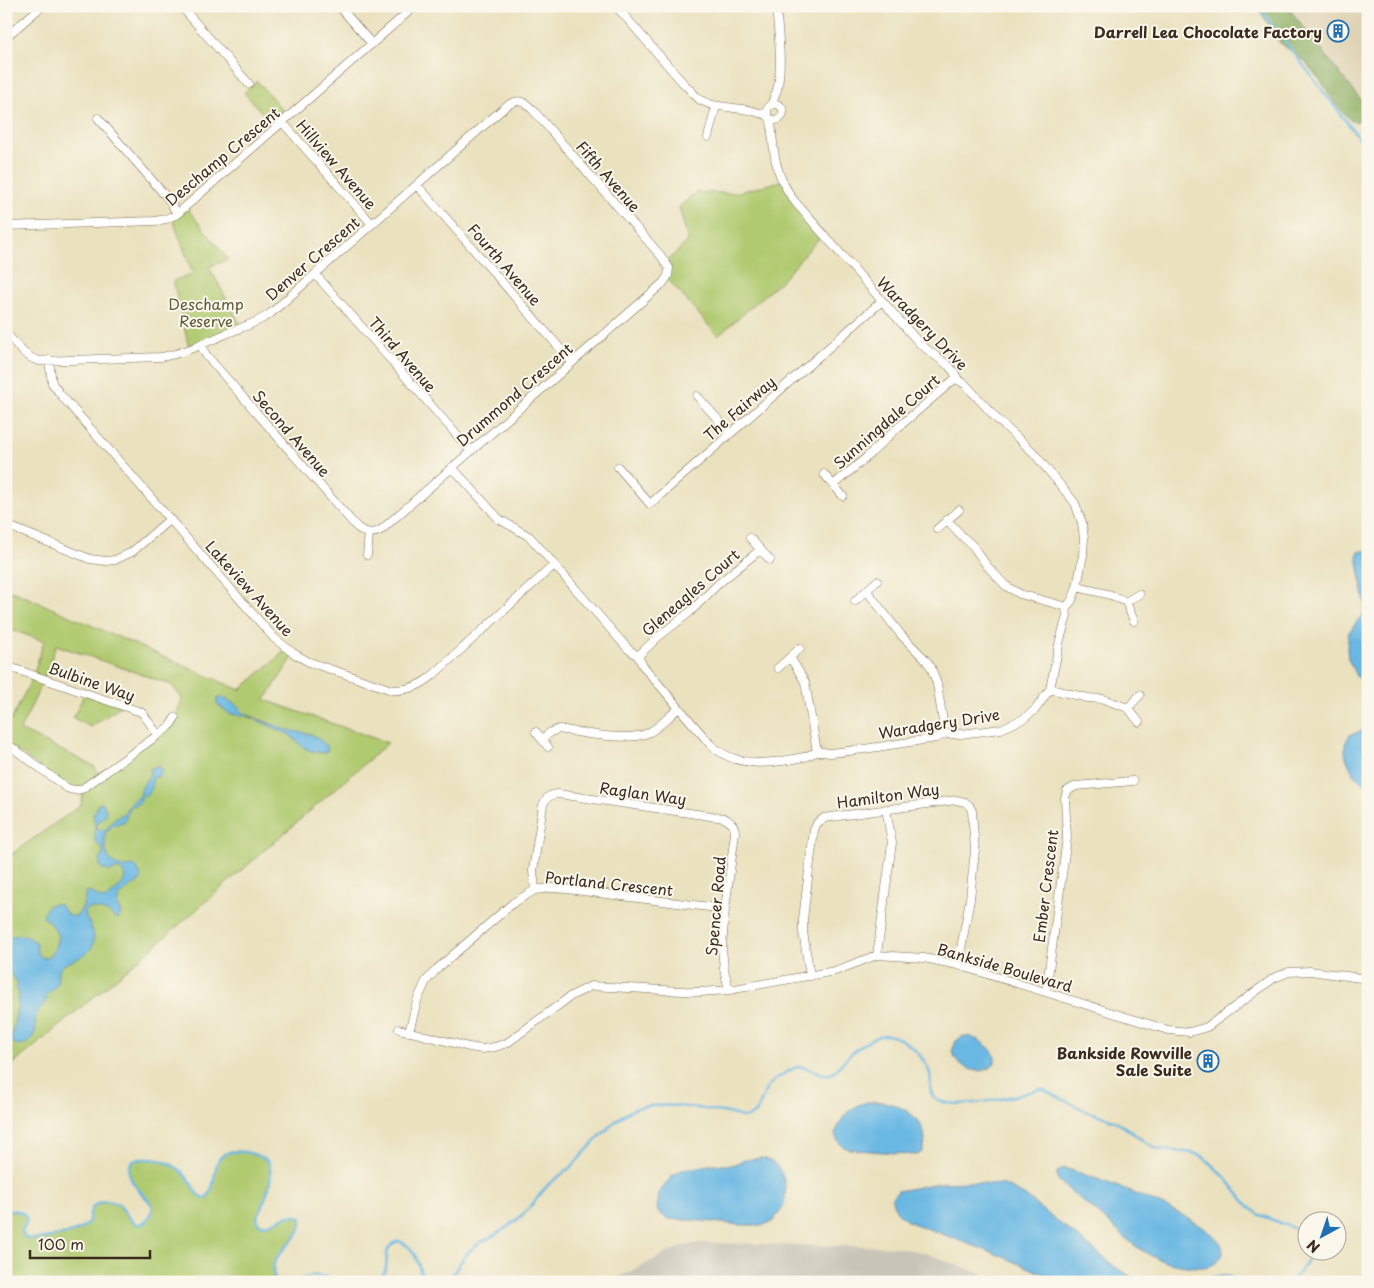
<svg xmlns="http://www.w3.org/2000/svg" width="1374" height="1288" font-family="'Playpen Sans',sans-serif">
	<rect width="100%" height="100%" fill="#fbf7ec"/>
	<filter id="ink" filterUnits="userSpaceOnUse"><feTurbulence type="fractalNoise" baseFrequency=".02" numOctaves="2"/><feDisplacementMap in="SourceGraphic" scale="10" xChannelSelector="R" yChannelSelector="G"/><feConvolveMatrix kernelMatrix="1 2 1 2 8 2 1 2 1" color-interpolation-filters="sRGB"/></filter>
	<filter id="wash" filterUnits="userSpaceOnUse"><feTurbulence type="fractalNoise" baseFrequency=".0096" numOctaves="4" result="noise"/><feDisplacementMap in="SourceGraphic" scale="20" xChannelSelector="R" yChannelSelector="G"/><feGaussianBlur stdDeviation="1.12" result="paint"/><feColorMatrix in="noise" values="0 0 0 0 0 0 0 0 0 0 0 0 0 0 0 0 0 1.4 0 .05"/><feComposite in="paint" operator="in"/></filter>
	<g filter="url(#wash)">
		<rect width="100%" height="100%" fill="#eae1be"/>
		<path fill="#dfd3b4" d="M1286 6H1368V112Z"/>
		<path fill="#c8c4b8" d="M702 1243 896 1247 925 1253 1003 1282H608L682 1246Z"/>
		<path fill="#b0ca70" stroke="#767a47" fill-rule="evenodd" d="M257 81 289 117 276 128 244 93Z
			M782 181 823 234 781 281 718 336 667 278 666 262 688 241 679 207 696 192 735 193Z
			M186 207 228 259 209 267 242 327 189 348 173 281 193 274 172 217Z
			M6 590 17 593 240 690 287 649 295 654 265 700 388 743 149 951 6 1070V858L81 805 84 788 74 791 6 743V719L11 721 33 676 44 641 6 628ZM56 645 172 685 182 699 175 718 100 775 94 766 20 730 44 679Z
			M85 693 121 706 91 727 73 718Z
			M231 1151C244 1151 260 1153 269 1163 274 1184 266 1197 258 1216L257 1220 259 1224C274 1228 283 1211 300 1217 306 1234 283 1245 277 1258 272 1266 275 1273 272 1282H6V1210C14 1210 29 1211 26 1223 25 1226 23 1228 22 1231L25 1238C29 1239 33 1240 37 1239 46 1239 79 1231 85 1226 90 1222 89 1218 90 1212 94 1198 109 1200 119 1204 125 1212 135 1232 146 1221 151 1217 152 1212 152 1206 144 1194 118 1175 134 1160 156 1157 173 1160 188 1179 195 1187 195 1198 206 1198 220 1184 207 1159 231 1151Z"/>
		<path fill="#8cae62" stroke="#646c40" d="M1257 6H1287L1368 109V115L1356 122 1350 120 1335 104 1321 81 1304 61 1279 42Z"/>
		<path fill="#69b8e3" stroke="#527180" d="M1368 550V683L1356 676 1348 659 1347 648 1349 632 1363 614 1365 605 1357 555 1359 552Z
			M222 697 238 706 243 713 287 730 311 734 323 742 328 748 326 752 324 753 311 751 303 747 290 735 253 718 243 715H238L230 714 217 704V699Z
			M1368 729V786C1356 781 1343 759 1345 746 1345 742 1348 738 1350 735Z
			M156 766 160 767 162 772 159 776 152 779C154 789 150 793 141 798V801L136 805C127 805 128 814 125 821L112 826 105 834C104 846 106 862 119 866 125 868 131 866 136 866L142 879C135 886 121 890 118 900 115 909 125 911 118 919 112 918 112 914 107 912 101 910 95 908 89 908L86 910 85 916C98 936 99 949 75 960 70 962 62 964 59 970 57 974 58 980 57 985L46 996 47 1000C45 1002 36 1015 35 1016 34 1021 37 1027 35 1032 31 1043 19 1052 11 1040L18 1003 17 1000 19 996V993L15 989 18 985C15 977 10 975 7 968 4 962 6 944 6 936 12 937 15 935 20 935 27 935 32 940 37 943 36 950 36 955 44 958 55 955 56 945 58 936L54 928 43 916C44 907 54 899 62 907 64 909 65 912 67 914 71 917 71 916 76 916 83 911 85 899 86 892L89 891 100 898 105 899C113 894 122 886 126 877L122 871 116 869 109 872 107 870 102 869 100 866V859L103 855C103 845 100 848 95 841V824L93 813 96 811 97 805 100 803H103C111 819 100 816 96 827L100 830H106L115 818 124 813 130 804 141 795C139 784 152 779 150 769Z
			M963 1036C973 1036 981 1041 988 1047 996 1053 999 1064 988 1069 974 1075 956 1065 952 1051L956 1041Z
			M868 1102C874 1102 882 1101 888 1103 910 1108 933 1128 922 1152L917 1155 848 1149C841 1146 837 1142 835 1134 841 1118 850 1106 868 1102Z
			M761 1158C764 1159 767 1159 769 1160 784 1167 789 1192 783 1206 781 1212 776 1217 772 1222L762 1225H740L703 1221 668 1219 660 1214 657 1209 659 1193 672 1176 682 1170 709 1165H731L745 1160Z
			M1064 1168C1091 1176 1221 1221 1223 1250 1224 1258 1216 1264 1209 1266 1202 1268 1193 1267 1186 1266 1145 1262 1123 1235 1094 1210 1082 1200 1069 1191 1058 1180L1057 1177V1172Z
			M971 1182 1004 1185 1024 1195 1118 1269 1141 1282H1063L1001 1256 907 1221C899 1214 892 1208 892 1197L898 1191 909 1189 938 1183Z
			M1221 1275H1230L1238 1282H1194Z"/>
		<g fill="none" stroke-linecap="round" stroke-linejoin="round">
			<path stroke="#69b8e3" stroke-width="2.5" d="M1258 6 1368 150
				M6 1051 12 1042
				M6 1210C14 1210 29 1211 26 1223 25 1226 23 1228 22 1231L25 1238C38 1241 76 1234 85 1226 90 1222 89 1218 90 1213 94 1199 109 1200 119 1204 125 1212 135 1232 146 1221 151 1217 152 1212 153 1206 144 1194 118 1175 134 1160 156 1157 173 1160 188 1179 195 1187 195 1198 206 1198 223 1180 203 1147 245 1152 254 1154 263 1156 269 1163 274 1184 265 1197 258 1216L257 1220 259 1224C274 1228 283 1211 300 1217 309 1241 259 1253 277 1282
				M299 1282C311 1272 324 1275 337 1282
				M374 1282C378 1279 382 1277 384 1273 391 1261 379 1250 398 1241 401 1242 406 1244 409 1247 417 1255 421 1271 422 1282
				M448 1282C456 1270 463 1255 475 1246 480 1242 486 1240 491 1237 502 1231 514 1223 522 1215 533 1206 540 1193 549 1184 558 1176 568 1171 576 1162 589 1148 622 1109 641 1107 669 1103 700 1108 728 1113 734 1114 743 1119 749 1117 764 1111 760 1089 774 1081 779 1077 791 1069 797 1067 808 1065 824 1079 833 1073 838 1069 841 1063 846 1059 854 1050 875 1034 887 1035 906 1037 925 1057 930 1074 932 1081 928 1090 933 1096 946 1114 1020 1096 1039 1089L1044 1090 1088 1112 1102 1116 1113 1120 1126 1128 1145 1142 1158 1149 1193 1153 1202 1156 1225 1177 1250 1208 1260 1215 1299 1230 1303 1235 1306 1241
				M1291 1282 1306 1264 1309 1250"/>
		</g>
	</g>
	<g filter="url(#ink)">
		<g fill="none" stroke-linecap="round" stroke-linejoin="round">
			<g stroke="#786a56" stroke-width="9">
				<path id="minor" d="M181 6 249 84
					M339 6 372 44
					M616 6 684 84 700 100 712 105 749 110 767 115
					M6 37 42 6
					M767 112a8 8 0 1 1 16 0a8 8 0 1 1-16 0Z
					M771 105C773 100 775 95 777 90 783 65 778 31 776 6
					M98 118 170 201 177 214
					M283 123 372 224
					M708 137 716 106
					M417 185 572 362
					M6 226 155 221 166 219 177 214 415 6
					M315 274 471 451
					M6 333C16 344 25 358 40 361L161 357C184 354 206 342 228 333 242 327 258 323 271 313L505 107C516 99 522 99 532 109L661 256 669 268 668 276 663 283 381 530C370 536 361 532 354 524L206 355 200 344
					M49 360 52 383 60 394 274 638 293 653 309 662 392 690C408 691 420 686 432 676L554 565
					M697 396 730 433
					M452 467 499 519 530 537 628 649 638 656 643 666 710 744C736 769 772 764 804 757 809 756 813 752 819 752 823 751 826 753 830 753 865 750 901 743 936 738L945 734H961L1001 729 1023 719 1035 710 1050 689 1060 640 1067 616 1066 608 1072 600 1077 587 1083 555 1084 538 1082 523 1075 503 1033 452 997 419 965 384 958 380 954 372 949 366 920 344 796 203C775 177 773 152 771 119
					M618 467 650 504 882 301
					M824 474 843 496
					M833 485 867 457 895 430 956 378
					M947 520 963 537 973 546 987 566 1006 586 1020 594 1067 607
					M6 525 90 559 106 561 115 560 132 552 170 519
					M937 529 959 510
					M750 538 770 560
					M367 555 369 533
					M1077 587 1111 595 1126 602
					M867 591 901 635 924 658 931 667 937 684 945 734
					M855 601 877 581
					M1134 621 1126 602 1139 594
					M638 656 658 637 690 612 718 584 760 550
					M790 657 805 682 817 752
					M6 666 141 712 144 715 158 735
					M778 668 800 648
					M1050 689 1088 698 1103 699 1128 708
					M1139 722 1128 708 1140 695
					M536 732 548 747
					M542 739 551 732 559 729C582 733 629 742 648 733 660 727 669 716 679 708
					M6 743 67 788C72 790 76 791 82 789L158 735 170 726 175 718
					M535 890 533 871 543 805C546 797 550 795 558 794L724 818C731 822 735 825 735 833L725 909 722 948 724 969 729 990
					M877 955 892 843 886 809
					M810 976 803 932V919L814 830 817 823 824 818 956 800 965 802 969 805 972 811 975 850 970 899 958 965
					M1046 992 1067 838 1065 798 1067 791 1076 786 1133 781
					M399 1029 469 1047 482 1049 495 1047 507 1043 571 996 591 986 700 992 729 990 835 971 877 955 924 958 958 965 1168 1030 1190 1032 1207 1027 1274 978 1289 972 1310 971 1368 979
					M409 1032 417 1001 426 981 438 968 513 903 535 890 551 888 567 889 725 909"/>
			</g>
			<use href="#minor" stroke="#fff" stroke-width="8"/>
		</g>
	</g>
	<defs>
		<g id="building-ring" transform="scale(1.125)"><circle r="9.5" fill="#fbf7ec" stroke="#1f6fb2" stroke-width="1.5"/><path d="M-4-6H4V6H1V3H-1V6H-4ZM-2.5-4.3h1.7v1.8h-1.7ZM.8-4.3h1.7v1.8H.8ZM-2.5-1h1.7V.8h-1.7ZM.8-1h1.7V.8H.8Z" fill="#1f6fb2"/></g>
	</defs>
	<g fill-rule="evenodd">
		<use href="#building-ring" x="1338" y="31"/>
		<use href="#building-ring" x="1208" y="1061"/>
	</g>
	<g text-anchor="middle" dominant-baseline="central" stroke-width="4" stroke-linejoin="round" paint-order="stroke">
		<g font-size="15" font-weight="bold" fill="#3b2a1e" stroke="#fbf7ec" text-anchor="end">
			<text x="1322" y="31">Darrell Lea Chocolate Factory</text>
			<text x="1192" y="1052">Bankside Rowville<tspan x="1192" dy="17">Sale Suite</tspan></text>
		</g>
		<g font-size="15" fill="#3b2a1e" stroke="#fbf7ec">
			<text transform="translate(222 156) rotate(-40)">Deschamp Crescent</text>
			<text transform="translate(337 164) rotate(49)">Hillview Avenue</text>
			<text transform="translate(609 176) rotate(49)">Fifth Avenue</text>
			<text transform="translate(312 258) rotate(-41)">Denver Crescent</text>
			<text transform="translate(505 264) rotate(49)">Fourth Avenue</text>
			<text transform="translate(923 323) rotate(46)">Waradgery Drive</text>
			<text transform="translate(403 354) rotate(49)">Third Avenue</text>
			<text transform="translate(514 394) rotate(-41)">Drummond Crescent</text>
			<text transform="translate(739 408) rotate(-41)">The Fairway</text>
			<text transform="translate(886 421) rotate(-41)">Sunningdale Court</text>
			<text transform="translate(292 433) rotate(49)">Second Avenue</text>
			<text transform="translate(250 588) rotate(48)">Lakeview Avenue</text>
			<text transform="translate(690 592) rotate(-41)">Gleneagles Court</text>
			<text transform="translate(92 681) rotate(19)">Bulbine Way</text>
			<text transform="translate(939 723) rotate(-9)">Waradgery Drive</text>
			<text transform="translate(643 793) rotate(8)">Raglan Way</text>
			<text transform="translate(888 795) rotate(-8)">Hamilton Way</text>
			<text transform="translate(609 883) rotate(6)">Portland Crescent</text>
			<text transform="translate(1045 886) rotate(-83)">Ember Crescent</text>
			<text transform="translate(715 906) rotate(-85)">Spencer Road</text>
			<text transform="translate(1005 967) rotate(16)">Bankside Boulevard</text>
		</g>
		<g font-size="15" fill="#5e5a37" stroke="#fbf7ec">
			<text x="206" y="303">Deschamp<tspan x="206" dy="17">Reserve</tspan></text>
		</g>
	</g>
	<rect width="1374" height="1288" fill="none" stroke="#fbf7ec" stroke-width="25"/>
	<g transform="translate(1322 1236) rotate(220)"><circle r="24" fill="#fbf7ec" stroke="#aea59a"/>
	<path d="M0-4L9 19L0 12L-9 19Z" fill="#1f6fb2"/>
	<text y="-8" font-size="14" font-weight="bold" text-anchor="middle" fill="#3b2a1e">N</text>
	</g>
	<path d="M30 1250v8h120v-8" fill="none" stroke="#3b2a1e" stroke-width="2.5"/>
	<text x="38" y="1250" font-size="15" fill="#3b2a1e" stroke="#fbf7ec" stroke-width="4" paint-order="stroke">100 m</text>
</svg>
